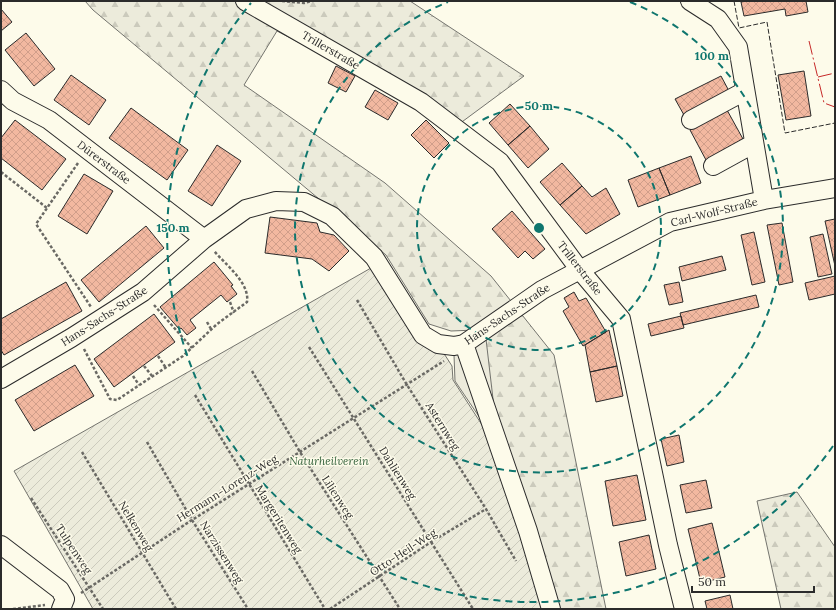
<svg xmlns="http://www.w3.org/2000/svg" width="836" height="610" font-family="Lora,serif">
	<defs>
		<pattern id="forest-firs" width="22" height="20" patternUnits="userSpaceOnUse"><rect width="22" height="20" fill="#ecebdb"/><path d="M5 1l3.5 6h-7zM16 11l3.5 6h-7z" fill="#cbcabc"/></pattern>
		<pattern id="garden-furrows" width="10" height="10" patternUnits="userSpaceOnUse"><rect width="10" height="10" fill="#ecebdb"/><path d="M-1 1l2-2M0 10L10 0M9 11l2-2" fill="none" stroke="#cbcabc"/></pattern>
		<pattern id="building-cross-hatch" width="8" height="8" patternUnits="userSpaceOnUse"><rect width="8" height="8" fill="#f2b8a0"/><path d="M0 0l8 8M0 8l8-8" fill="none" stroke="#d09e8a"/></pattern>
	</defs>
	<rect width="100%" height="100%" fill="#fdfbea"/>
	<path fill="url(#forest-firs)" stroke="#74746e" d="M85 1H410L524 76 451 130 408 100 277 31 244 85 385 183 491 276 554 355 606 609H554L495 416 476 330 451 331 429 324 386 255 93 10Z
		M797 492 835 547V609H781L757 501Z"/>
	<path fill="url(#garden-furrows)" stroke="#74746e" d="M371 268 443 352 452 366 453 380 484 428 546 609H93L14 471Z"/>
	<path fill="#eceadb" stroke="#74746e" d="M486 339 495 416 484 424 455 381 454 355Z"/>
	<path fill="url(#building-cross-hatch)" stroke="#2b2b2b" d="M747 1H806L808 12 786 16 785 9 744 16 741 2Z
		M1 9 12 22 1 31Z
		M26 33 55 69 34 86 5 50Z
		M336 66 355 76 346 92 328 83Z
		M804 71 811 116 786 120 778 75Z
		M71 75 106 100 89 125 54 100Z
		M721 76 729 91 684 115 675 99Z
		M375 90 398 103 388 120 365 107Z
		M510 104 530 126 508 145 489 123Z
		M131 108 188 150 167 180 109 138Z
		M727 110 743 139 706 160 690 130Z
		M15 120 66 159 42 190 1 158V138Z
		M426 120 449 143 434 158 411 135Z
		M530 126 549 149 528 168 508 145Z
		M217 145 241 161 212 206 188 191Z
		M691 156 701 183 670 195 659 168Z
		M562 163 582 186 560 205 540 182Z
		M659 168 670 195 638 207 628 180Z
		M84 174 113 191 87 234 58 216Z
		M582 186 592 197 606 188 620 214 586 234 560 205Z
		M512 211 545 249 533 259 525 251 518 258 492 229Z
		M270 217 317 223 320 232 334 235 349 251 329 271 312 259 265 253Z
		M835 219V266L825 221Z
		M782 223 793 282 779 285 767 225Z
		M146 226 164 248 99 302 81 280Z
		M754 232 765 282 752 285 741 235Z
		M823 234 832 274 818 277 810 237Z
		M722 256 726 270 682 281 679 267Z
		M214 262 233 285 231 286 237 294 227 302 221 295 190 320 196 328 187 335 181 328 179 329 160 307Z
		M835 276V294L809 300 805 283Z
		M66 282 82 311 4 355 1 350V319Z
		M679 282 683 302 669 305 664 285Z
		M574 292 579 301 586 298 606 332 583 346 563 311 569 307 564 298Z
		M756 295 759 307 683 325 680 313Z
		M154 314 175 342 114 387 94 359Z
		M681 316 684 328 651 336 648 324Z
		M609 330 617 366 590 372 585 345Z
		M75 365 94 396 34 431 15 400Z
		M617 366 623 396 596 402 590 372Z
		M679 435 684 462 667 466 661 439Z
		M637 475 646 520 613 526 605 481Z
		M706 480 712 508 686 513 680 485Z
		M712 523 725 577 701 583 688 529Z
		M649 535 656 569 626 576 619 542Z
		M730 595 733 609H707L705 601Z"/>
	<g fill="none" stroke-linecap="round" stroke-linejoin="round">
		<g stroke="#2b2b2b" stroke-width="20">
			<path id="minor" d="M245 1 421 102 500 162 579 269 621 319 668 545 684 609
				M690 1 718 19 738 47 764 200
				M1 90 13 101 49 120 204 239
				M691 120 745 91
				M713 166 753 144
				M464 344 528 531 551 609
				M1 379 71 338 143 292 204 239 246 209 276 201 304 202 332 216 374 257 423 335 438 344 454 346 464 344 542 290 670 222 764 200 835 188
				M1 545 60 590 65 599 61 609"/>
		</g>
		<path stroke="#6a6964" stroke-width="2.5" stroke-dasharray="3 2" stroke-linecap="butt" d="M282 1 304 3 312 1
			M78 163 36 224 91 307
			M1 172 47 208
			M357 300 407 385 486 509 516 561
			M230 302 234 313
			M154 305 192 348
			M207 322 211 329
			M309 347 473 609
			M84 349 110 399 117 400 183 356 217 324 247 302C250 283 226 265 214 251
			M158 356 166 368
			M144 366 152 376
			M252 371 300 452 400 609
			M133 376 139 385
			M195 395 325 609
			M147 442 192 520 248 609
			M82 452 176 609
			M31 498 103 609
			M81 593 192 520 444 361
			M13 609 45 605
			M330 609 431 542 486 509"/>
		<use href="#minor" stroke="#fdfbea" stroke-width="18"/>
		<path stroke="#2b2b2b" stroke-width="1" stroke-dasharray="5 2" stroke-linecap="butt" d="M734 1 739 28 767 22 785 133 835 123"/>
		<path stroke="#c62828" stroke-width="1" stroke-dasharray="14 3 2 3" stroke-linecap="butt" d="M809 41 824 103 835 107
			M818 77 835 73"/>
	</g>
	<g fill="none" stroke="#0f766e" stroke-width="2" stroke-dasharray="7 5">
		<circle cx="539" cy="228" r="122"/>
		<path d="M630 2A244 244 0 1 1 448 2"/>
		<path d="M833 446A366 366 0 1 1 251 3"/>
	</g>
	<g text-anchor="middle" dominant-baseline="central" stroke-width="3" stroke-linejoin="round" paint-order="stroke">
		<g font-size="11" fill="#2b2b2b" stroke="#fdfbea">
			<text transform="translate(331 50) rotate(30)">Trillerstraße</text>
			<text transform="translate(104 162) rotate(37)">Dürerstraße</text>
			<text transform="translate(714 212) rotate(-14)">Carl-Wolf-Straße</text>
			<text transform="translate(580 268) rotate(52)">Trillerstraße</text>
			<text transform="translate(507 314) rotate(-34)">Hans-Sachs-Straße</text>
			<text transform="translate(104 316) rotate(-33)">Hans-Sachs-Straße</text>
			<text transform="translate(443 426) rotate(58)">Asternweg</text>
			<text transform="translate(398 473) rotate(58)">Dahlienweg</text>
			<text transform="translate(227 488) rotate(-32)">Hermann-Lorenz-Weg</text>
			<text transform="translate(338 497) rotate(57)">Lilienweg</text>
			<text transform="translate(279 519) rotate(58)">Margeritenweg</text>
			<text transform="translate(136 526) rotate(59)">Nelkenweg</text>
			<text transform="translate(74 549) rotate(57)">Tulpenweg</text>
			<text transform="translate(222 552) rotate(58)">Narzissenweg</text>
			<text transform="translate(403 552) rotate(-33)">Otto-Heil-Weg</text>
		</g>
		<g font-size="11" font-style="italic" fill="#34623c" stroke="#fdfbea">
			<text x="329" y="461">Naturheilverein</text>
		</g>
	</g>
	<circle cx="539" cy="228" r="6" fill="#0f766e" stroke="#fdfbea" stroke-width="2"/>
	<g font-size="12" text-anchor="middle" font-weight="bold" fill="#0f766e" stroke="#fdfbea" stroke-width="3" stroke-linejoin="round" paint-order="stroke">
		<text x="712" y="60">100 m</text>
		<text x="539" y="110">50 m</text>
		<text x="173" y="232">150 m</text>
	</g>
	<rect width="836" height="610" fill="none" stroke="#2b2b2b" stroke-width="4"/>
	<path d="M692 586v6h122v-6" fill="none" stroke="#2b2b2b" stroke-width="2"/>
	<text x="698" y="586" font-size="12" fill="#2b2b2b" stroke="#fdfbea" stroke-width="3" paint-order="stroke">50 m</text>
</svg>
